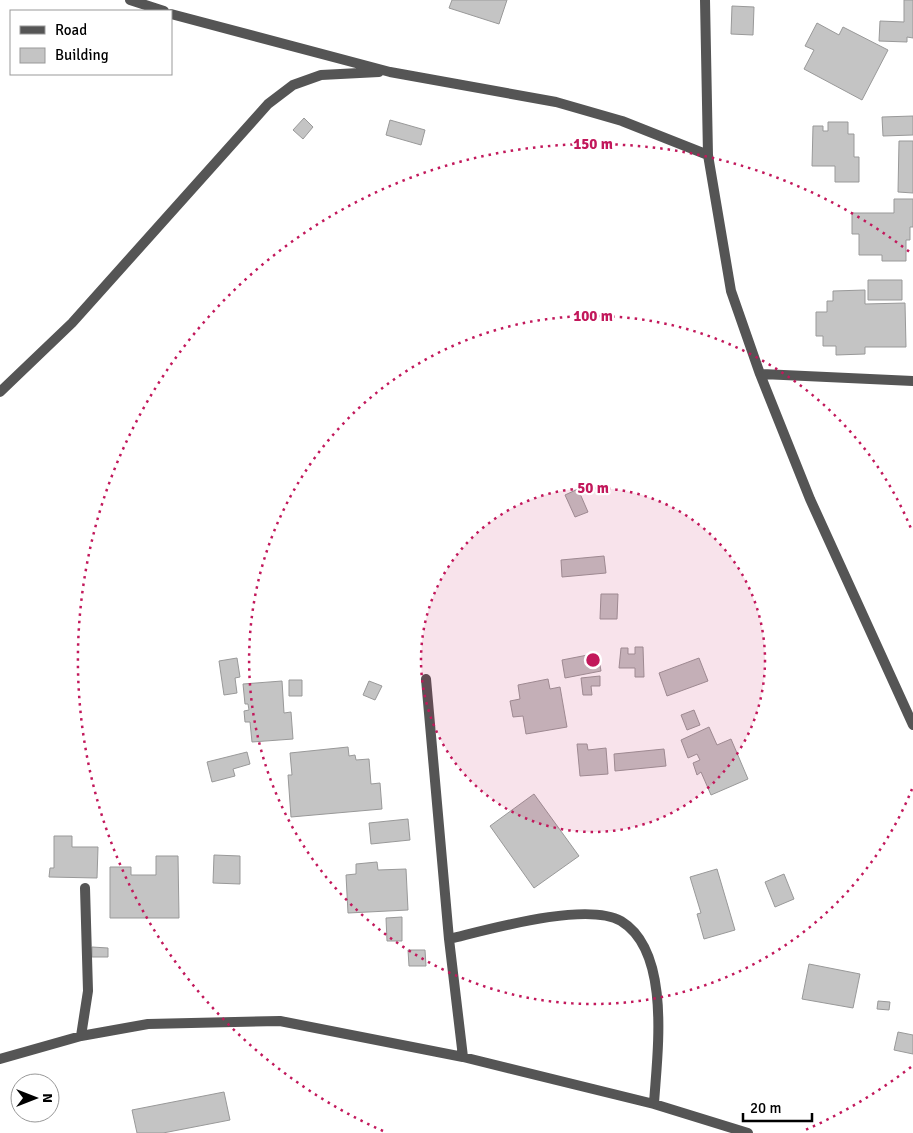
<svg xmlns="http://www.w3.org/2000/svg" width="913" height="1133" font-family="Signika,sans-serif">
	<rect width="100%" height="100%" fill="#fff"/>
	<path fill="#c4c4c4" stroke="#999" d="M452 0H507L499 24 449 8Z
		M904 0H913V38L907 37V42L879 41 880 21 904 22Z
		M732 6 754 7 753 35 731 34Z
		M817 23 839 35 843 27 888 50 862 100 804 69 814 50 805 46Z
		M913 116V135L883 136 882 117Z
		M304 118 313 127 303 139 293 130Z
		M390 120 425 130 421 145 386 135Z
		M828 122H848V134H854V157H859V182H835V166H812L813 126H823V131H828Z
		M899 141H913V193L898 192Z
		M894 199H913V227H910V240H906V261H882V255H859V234H852V213H894Z
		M868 280H902V300H868Z
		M865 290V304L905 303 906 347H865V354L836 355V346H823V336H816V312H827V301H833V291Z
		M578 489 588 512 575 517 565 495Z
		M604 556 606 573 562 577 561 560Z
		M601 594H618L617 619H600Z
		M635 647H643L644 677H635V668H619L621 648H628V654H635Z
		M598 653 601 671 565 678 562 660Z
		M237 658 240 677 235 678 237 693 224 695 219 661Z
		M699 658 708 681 667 696 659 673Z
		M600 676V686H591L592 695H583L581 678Z
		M548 679 550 689 560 687 567 727 526 734 523 716 513 717 510 701 520 699 518 685Z
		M289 680H302V696H289Z
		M282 681 284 713 291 712 293 739 252 742 250 722H245L244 711 249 710 248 704H245L243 684Z
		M369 681 382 686 375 700 363 695Z
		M694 710 700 725 687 730 681 715Z
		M709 727 717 745 731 739 748 779 711 795 701 772 697 775 693 763 700 760 697 754 688 758 681 740Z
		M577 744H587L588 750 606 748 608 774 580 776Z
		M348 747 349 756 355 755 356 760 369 759 371 784 380 783 382 809 291 817 288 775H292L290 753Z
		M664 749 666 766 615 771 614 754Z
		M247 752 250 764 233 769 235 776 212 782 207 762Z
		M534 794 579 856 534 888 490 826Z
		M408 819 410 840 371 844 369 823Z
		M54 836H72V847H98L97 878 49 877 50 868H54Z
		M214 855 240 856V884L213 883Z
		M156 856H178L179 918H110V867H131V875H156Z
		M377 862 378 870 406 869 408 910 348 913 346 875 356 874V864Z
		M717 869 735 930 704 939 697 914 701 913 690 877Z
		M784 874 794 899 775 907 765 882Z
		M402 917V941H387L386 918Z
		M92 947 108 948V957H92Z
		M408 950H425L426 966H409Z
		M809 964 860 974 853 1008 802 999Z
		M878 1001 890 1002 889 1010 877 1009Z
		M898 1032 913 1035V1054L894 1050Z
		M224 1092 230 1120 163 1133H137L132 1110Z"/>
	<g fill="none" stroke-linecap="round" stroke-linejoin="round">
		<path stroke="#555" stroke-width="10" d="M130 0 164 11
			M705 0 708 155 731 291 760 374 810 499 913 725
			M171 14 390 72 556 102 622 121 708 155
			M760 374 913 381
			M0 392 72 323 268 104 293 85 321 75 379 72
			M426 679 449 939 463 1057
			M449 939C487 930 586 901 621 921 672 952 657 1054 654 1104
			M81 1036 88 991 85 888
			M0 1059 81 1036 148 1024 280 1021 463 1057 654 1104 748 1133"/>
	</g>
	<circle cx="593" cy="660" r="172" fill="#c2185b" fill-opacity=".12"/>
	<g fill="none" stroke="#c2185b" stroke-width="2.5" stroke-dasharray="2.5 5">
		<circle cx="593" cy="660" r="172"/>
		<path d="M912 789A344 344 0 1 1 912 531"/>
		<path d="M911 1067A516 516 0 0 1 803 1131M383 1131A516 516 0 1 1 911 253"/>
	</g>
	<circle cx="593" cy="660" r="8" fill="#c2185b" stroke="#fff" stroke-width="2.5"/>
	<g font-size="15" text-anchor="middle" font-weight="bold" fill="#c2185b" stroke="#fff" stroke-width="4.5" stroke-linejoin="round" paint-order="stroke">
		<text x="593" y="149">150 m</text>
		<text x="593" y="321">100 m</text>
		<text x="593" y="493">50 m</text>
	</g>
	<rect x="10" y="10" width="162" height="65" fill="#ffffff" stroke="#999999"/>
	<rect x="20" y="26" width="25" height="8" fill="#555555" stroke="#999999"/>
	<text x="55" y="35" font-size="15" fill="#000000">Road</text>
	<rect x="20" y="48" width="25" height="15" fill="#c4c4c4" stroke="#999999"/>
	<text x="55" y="60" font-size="15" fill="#000000">Building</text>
	<g transform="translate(35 1098) rotate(90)"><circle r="24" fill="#ffffff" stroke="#999999"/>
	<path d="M0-4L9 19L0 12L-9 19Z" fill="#000000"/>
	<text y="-8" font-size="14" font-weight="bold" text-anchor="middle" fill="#000000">N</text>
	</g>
	<path d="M743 1113v8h69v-8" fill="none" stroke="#000000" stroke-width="2.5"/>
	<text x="750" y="1113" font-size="15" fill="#000000" stroke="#ffffff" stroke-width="4" paint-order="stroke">20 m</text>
</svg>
